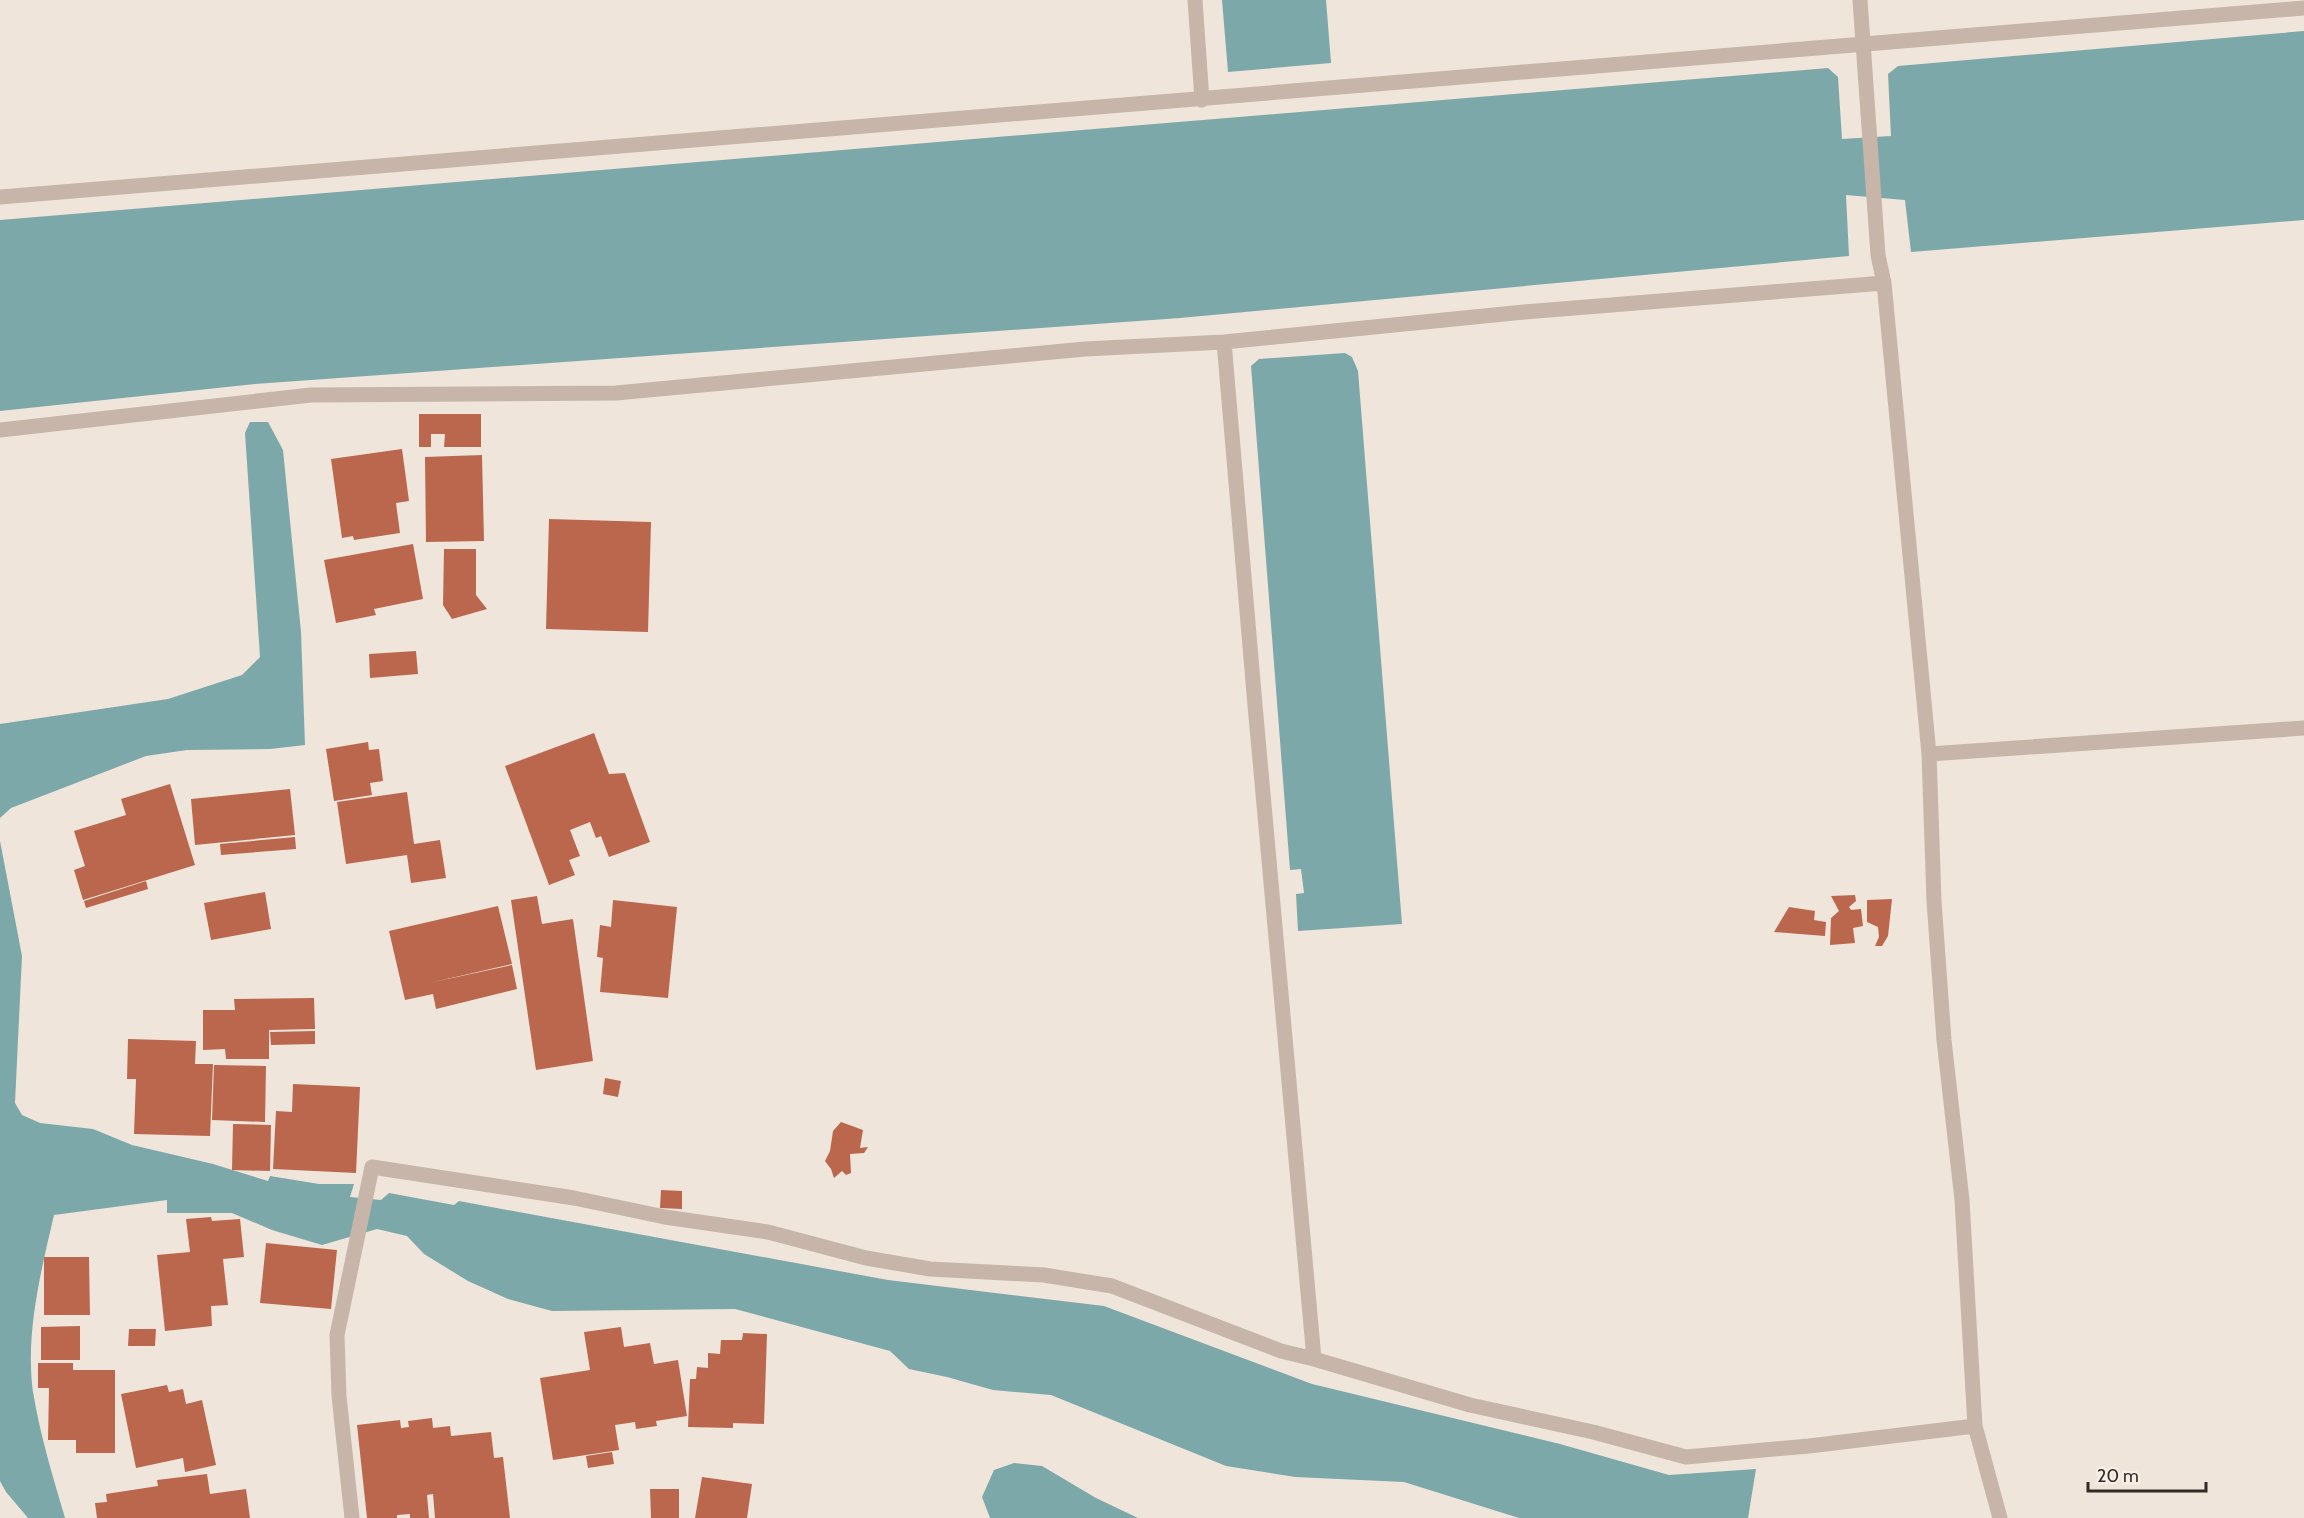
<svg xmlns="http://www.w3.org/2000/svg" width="2304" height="1518" font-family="Cabin,sans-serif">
	<rect width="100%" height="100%" fill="#efe5db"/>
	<path fill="#7ca8a9" d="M1222 0H1326L1331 63 1228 72Z
		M2304 31V220L1911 252 1905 200 1846 195 1849 256 1180 318 255 384 0 411V220L1828 68 1838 77 1842 139 1891 136 1888 74 1898 66Z
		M1345 353 1352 357 1358 371 1402 924 1298 931 1296 894 1304 893 1301 869 1290 870 1251 366 1259 359Z
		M250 422H268L283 450 301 632 305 745 270 749 187 750 146 756 11 808 0 818V724L168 699 242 675 260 657 245 433Z
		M0 841 22 956 15 1103 22 1115 40 1123 93 1129 132 1145 213 1164 268 1181 270 1176 319 1184H354L350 1197 381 1200 389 1193 454 1205 459 1201 888 1280 1104 1306 1312 1384 1560 1444 1669 1475 1756 1469 1748 1518H1519L1404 1482 1295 1477 1226 1466 1051 1395 993 1390 947 1377 909 1369 890 1351 735 1309 552 1311 508 1299 468 1281 424 1254 407 1236 377 1229 322 1245 272 1230 232 1213H167V1200L54 1215C41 1271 25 1334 33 1392 40 1435 53 1477 65 1518H28L6 1492 0 1481Z
		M1014 1463 1042 1466 1096 1498 1138 1518H990L982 1497 994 1470Z"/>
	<path fill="#ba674d" d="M419 414H481V447H444L445 434H431V447H419Z
		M402 449 409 501 396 503 400 533 354 540 353 536 342 538 331 459Z
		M482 455 484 541 426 542 425 457Z
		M549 519 651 522 648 632 546 629Z
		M413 544 423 599 374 609 376 615 336 623 324 560Z
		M444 549H476V595L487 609 452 619 443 605Z
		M416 651 418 674 370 678 369 654Z
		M594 733 609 774 625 773 650 842 609 857 601 836 596 838 590 822 570 830 580 856 569 860 575 875 549 885 505 766Z
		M368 742 369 750 379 749 383 781 370 783 372 795 334 801 326 749Z
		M170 784 195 865 83 900 74 870 85 866 74 831 126 815 121 799Z
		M290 789 295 835 195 845 191 799Z
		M407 792 414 844 440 840 446 878 411 883 407 855 346 864 337 802Z
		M295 837 296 849 221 855 220 844Z
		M146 881 148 889 86 908 84 901Z
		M265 892 271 929 211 940 204 903Z
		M1855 895 1856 901 1849 907 1851 910 1861 909 1863 926 1853 928 1855 943 1830 945 1831 918 1839 911 1831 896Z
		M537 896 542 924 573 919 593 1061 536 1070 511 900Z
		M1892 899 1888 936 1882 946H1875L1879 937 1878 927 1867 922V900Z
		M613 900 677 907 668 998 600 992 603 958 597 957 600 925 611 927Z
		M498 906 512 964 429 983 512 965 517 989 436 1009 433 994 405 1000 389 931Z
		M1789 907 1815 911 1814 920 1826 922 1825 936 1774 932Z
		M314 998 315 1029 269 1030V1059H226L225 1049 203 1050V1010H235L234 999Z
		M315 1031V1044L271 1045 270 1032Z
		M128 1039 196 1041 195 1064H213L210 1136 134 1134 136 1079H127Z
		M214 1065 266 1066 265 1122 212 1120Z
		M605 1078 621 1081 618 1097 603 1094Z
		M293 1084 360 1087 356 1173 273 1169 276 1111 292 1112Z
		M841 1122 863 1130 860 1148 868 1147 864 1153 850 1154 851 1173 846 1175 842 1171 834 1178 831 1169 825 1161 830 1151 833 1131Z
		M233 1124 271 1125 270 1171 232 1170Z
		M661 1190 682 1191V1209L660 1208Z
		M211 1217 212 1221 240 1219 244 1257 223 1259 228 1305 211 1306 212 1326 165 1331 157 1255 190 1252 186 1219Z
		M266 1243 337 1250 331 1309 260 1303Z
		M44 1257H89L90 1315H44Z
		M80 1326V1360H41V1327Z
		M621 1327 624 1347 650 1343 654 1364 678 1360 687 1416 656 1421 657 1426 636 1429 635 1422 615 1425 619 1450 553 1460 540 1378 590 1370 584 1332Z
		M129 1329H156L155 1346H128Z
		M743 1333 767 1334 764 1424 733 1423V1428L688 1427 690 1379H696L697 1367 708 1368V1353L720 1354 721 1340H742Z
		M38 1363H73V1370H115V1453H76V1440H48L49 1388H38Z
		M167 1385 169 1392 183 1389 186 1404 202 1400 216 1465 185 1472 183 1458 136 1468 121 1394Z
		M432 1418 433 1428 450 1426 451 1436 491 1432 494 1458 503 1457 510 1518H435L433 1494 427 1495 429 1518H410V1514L397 1515V1518H367L357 1425 400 1420 401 1428 409 1427 408 1421Z
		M612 1452 614 1464 588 1468 586 1456Z
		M207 1474 210 1494 246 1489 250 1518H97L95 1503 107 1502 106 1494 158 1486 157 1480Z
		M702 1477 752 1484 747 1518H695Z
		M650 1489H679V1518H651Z"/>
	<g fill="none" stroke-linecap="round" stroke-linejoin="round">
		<path stroke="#c6b5a8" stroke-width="15" d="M1195 0 1202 100
			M1860 0 1878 255 1884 283 1929 754 1934 901 1944 1040 1962 1200 1975 1426 2000 1518
			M0 197 2304 8
			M1224 342 1255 705 1314 1359
			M0 430 311 395 616 393 1085 349 1224 342 1524 312 1884 283
			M1929 754 2304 728
			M352 1518 339 1396 337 1335 372 1167 574 1198 665 1217 768 1232 866 1258 930 1269 1044 1275 1112 1286 1281 1351 1314 1359 1470 1405 1593 1432 1686 1457 1809 1446 1975 1426"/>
	</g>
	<path d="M2088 1482v9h118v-9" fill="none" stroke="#332b27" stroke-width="3"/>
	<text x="2097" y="1482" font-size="18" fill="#332b27" stroke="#f7efe6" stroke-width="4.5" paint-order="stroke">20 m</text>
</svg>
